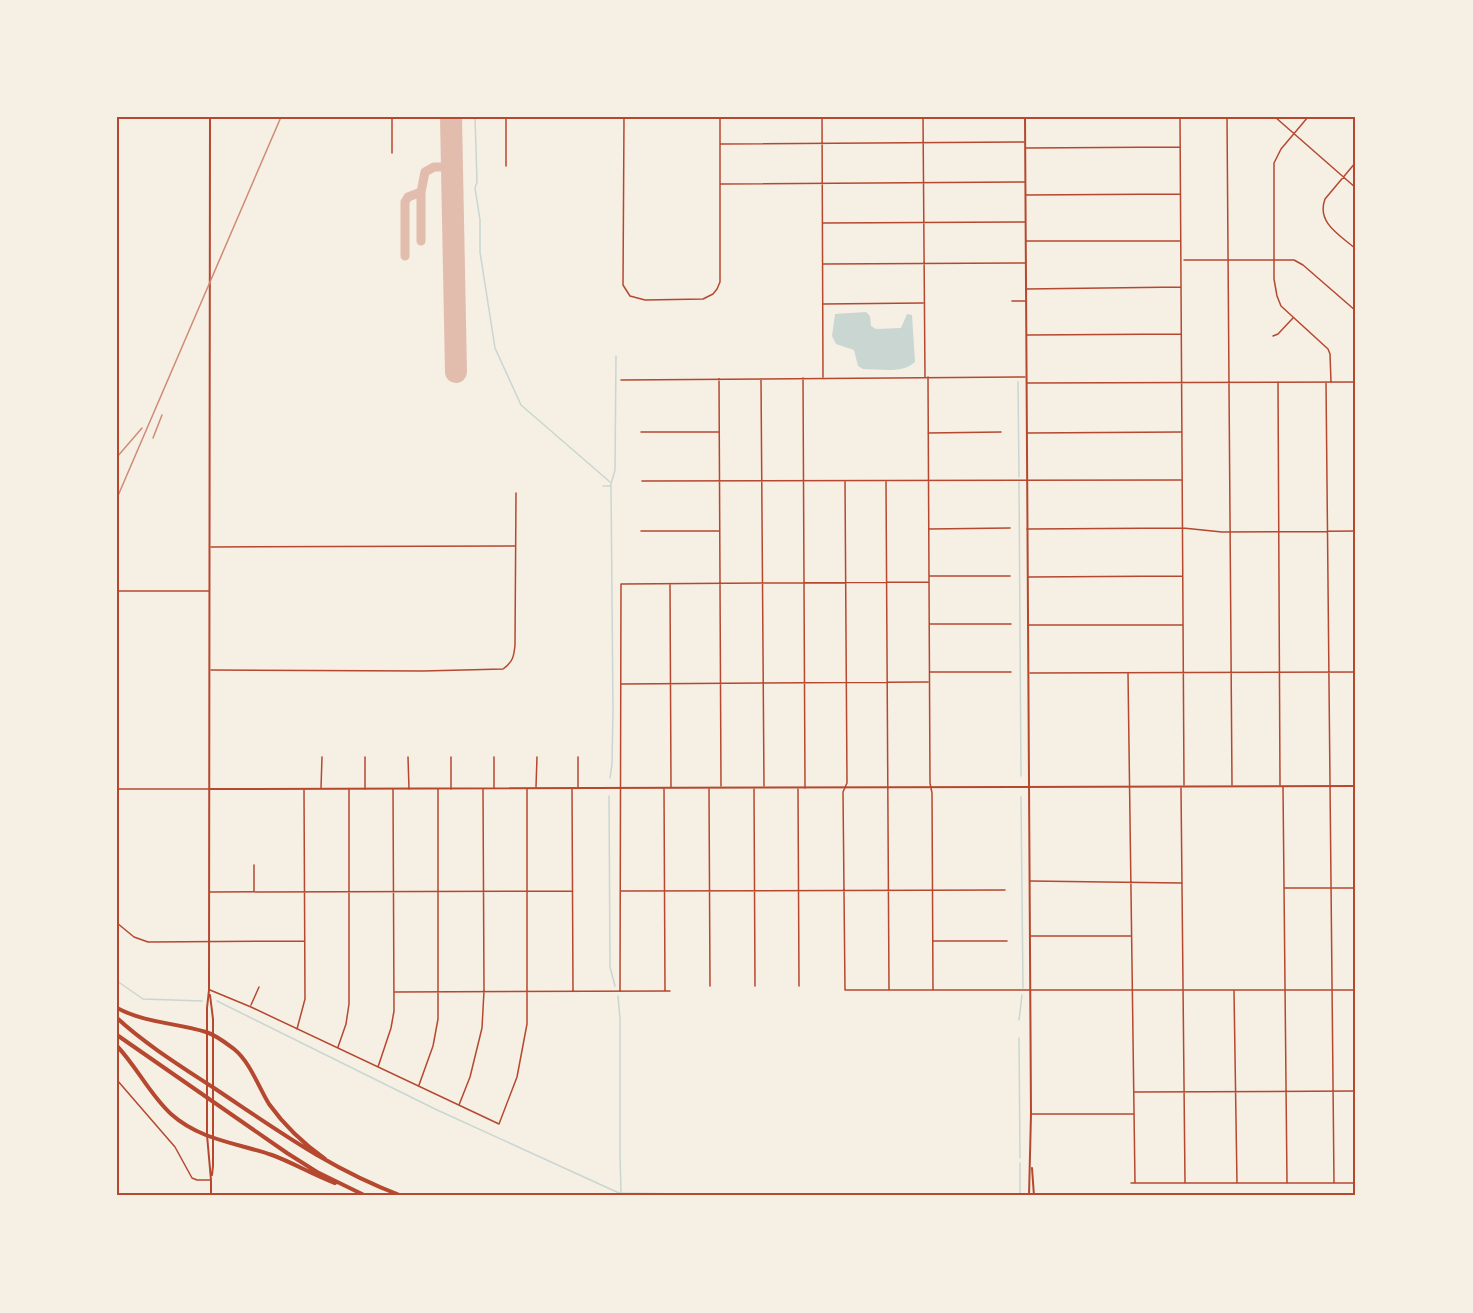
<svg xmlns="http://www.w3.org/2000/svg" width="1473" height="1313" font-family="'Titillium Web',sans-serif">
	<rect width="100%" height="100%" fill="#f6efe4"/>
	<path fill="#c9d6d2" d="M866 312 870 316 871 326 876 329 901 328 907 314 912 315 915 362C902 374 880 369 863 369L858 366 854 350 836 344 832 336 835 314Z"/>
	<g fill="none" stroke-linecap="round" stroke-linejoin="round">
		<path stroke="#c9d6d2" stroke-width="1.5" d="M475 117 477 182 475 188 480 220V252L495 348 521 405 610 482
			M1018 382 1019 477
			M1019 482 1021 776
			M603 486H611
			M610 778 612 764 613 710 611 484 615 470 616 356
			M609 796 610 967 615 986
			M1021 797 1023 988
			M117 981 143 999 202 1001
			M618 996 620 1019V1154L621 1193
			M217 1001 435 1109 619 1193 803 1196 1020 1194V1163
			M1019 1020 1022 995
			M1019 1038 1020 1158
			M1039 1194 1047 1196"/>
		<path stroke="#e2bdae" stroke-width="9" d="M421 241V192L425 172 434 167H452
			M405 256V202L408 197 421 192"/>
		<path stroke="#e2bdae" stroke-width="22" d="M451 117 456 372"/>
		<path stroke="#b5482f" stroke-width="1.5" d="M392 117V153
			M624 117 623 285 630 296 645 300 703 299 713 294 717 289 720 282V117
			M822 117 823 377
			M923 117 925 377
			M1180 117 1184 785
			M1227 117 1232 785
			M1275 117 1356 188
			M1308 117 1281 149 1274 163V279L1277 296 1281 306 1328 349 1330 354 1331 382
			M720 144 1024 142
			M1026 148 1180 147
			M1356 162 1325 199C1316 223 1341 236 1356 249
			M506 166V117
			M720 184 1025 182
			M1026 195 1180 194
			M823 223 1025 222
			M1026 241H1180
			M1184 260H1294L1303 265 1356 311
			M823 264 1025 263
			M1026 289 1181 287
			M1012 301H1025
			M823 304 923 303
			M1027 335 1181 334
			M1273 336 1278 334 1293 318
			M928 377 930 783 932 793 933 990
			M803 378 805 788
			M719 379 721 786
			M761 379 764 786
			M621 380 1025 377
			M1278 382 1280 785
			M1326 382 1334 1183
			M1027 383 1356 382
			M641 432H719
			M928 433 1001 432
			M1027 433 1181 432
			M642 481 1181 480
			M845 481 847 783 843 792 845 990H1356
			M886 481 889 989
			M929 529 1010 528
			M1027 529 1183 528 1222 532 1356 531
			M641 531H719
			M211 547 515 546
			M930 576H1010
			M1028 577 1182 576
			M670 585 671 787
			M117 591H209
			M930 624H1011
			M1028 625H1182
			M211 670 423 671 503 669C513 662 514 656 515 645L516 493
			M930 672H1011
			M1030 673 1356 672
			M1128 673 1135 1183
			M621 684 928 682
			M408 757 409 789
			M451 757V789
			M494 757V788
			M578 757V787
			M536 787 537 757
			M1283 787 1287 1183
			M321 788 322 757
			M1181 788 1185 1183
			M117 789H208
			M365 789V757
			M572 789 573 991
			M664 789 665 991
			M709 789 710 986
			M754 789 755 986
			M798 789 799 986
			M254 865V891
			M1030 881 1181 883
			M1285 888H1356
			M621 891 1005 890
			M210 892 572 891
			M117 923 134 937 148 942 304 941
			M1031 936H1131
			M933 941H1007
			M210 990 251 1007 499 1124 517 1077 527 1024V789
			M620 991 621 584 929 582
			M1234 991 1237 1183
			M395 992 670 991
			M251 1005 259 987
			M297 1029 305 999 304 790
			M338 1047 346 1024 349 1004V789
			M378 1067 391 1028 394 1011 393 789
			M117 1080 175 1147 192 1178 197 1180H210
			M419 1085 433 1046 438 1019V789
			M1135 1092 1356 1091
			M459 1105 470 1077 482 1028 484 991 483 789
			M1031 1114H1133
			M1131 1183H1356"/>
		<path stroke="#b5482f" stroke-width="2" d="M210 117 209 990 207 1008V1135L211 1180
			M209 789 1356 786
			M210 995 213 1019V1166L212 1175
			M211 1196V1181"/>
		<path stroke="#b5482f" stroke-width="2" d="M1025 117 1031 1114 1029 1196
			M1032 1168 1034 1196"/>
		<path stroke="#b5482f" stroke-width="4" d="M117 1008C145 1023 177 1023 206 1032 216 1035 226 1043 234 1049 250 1062 258 1086 269 1104 284 1125 304 1144 325 1159
			M117 1018C145 1044 182 1067 214 1088 277 1130 330 1169 402 1196
			M117 1035 287 1153 317 1172 366 1196
			M117 1046C137 1067 150 1095 171 1114 200 1140 237 1143 272 1155 294 1163 313 1175 335 1183"/>
		<path stroke="#cf8b77" stroke-width="1.5" d="M153 438 162 415
			M117 457 142 428
			M117 498 281 117"/>
	</g>
	<rect width="1473" height="1313" fill="none" stroke="#f6efe4" stroke-width="237"/>
	<rect x="118" y="118" width="1236" height="1076" fill="none" stroke="#b5482f" stroke-width="2"/>
</svg>
